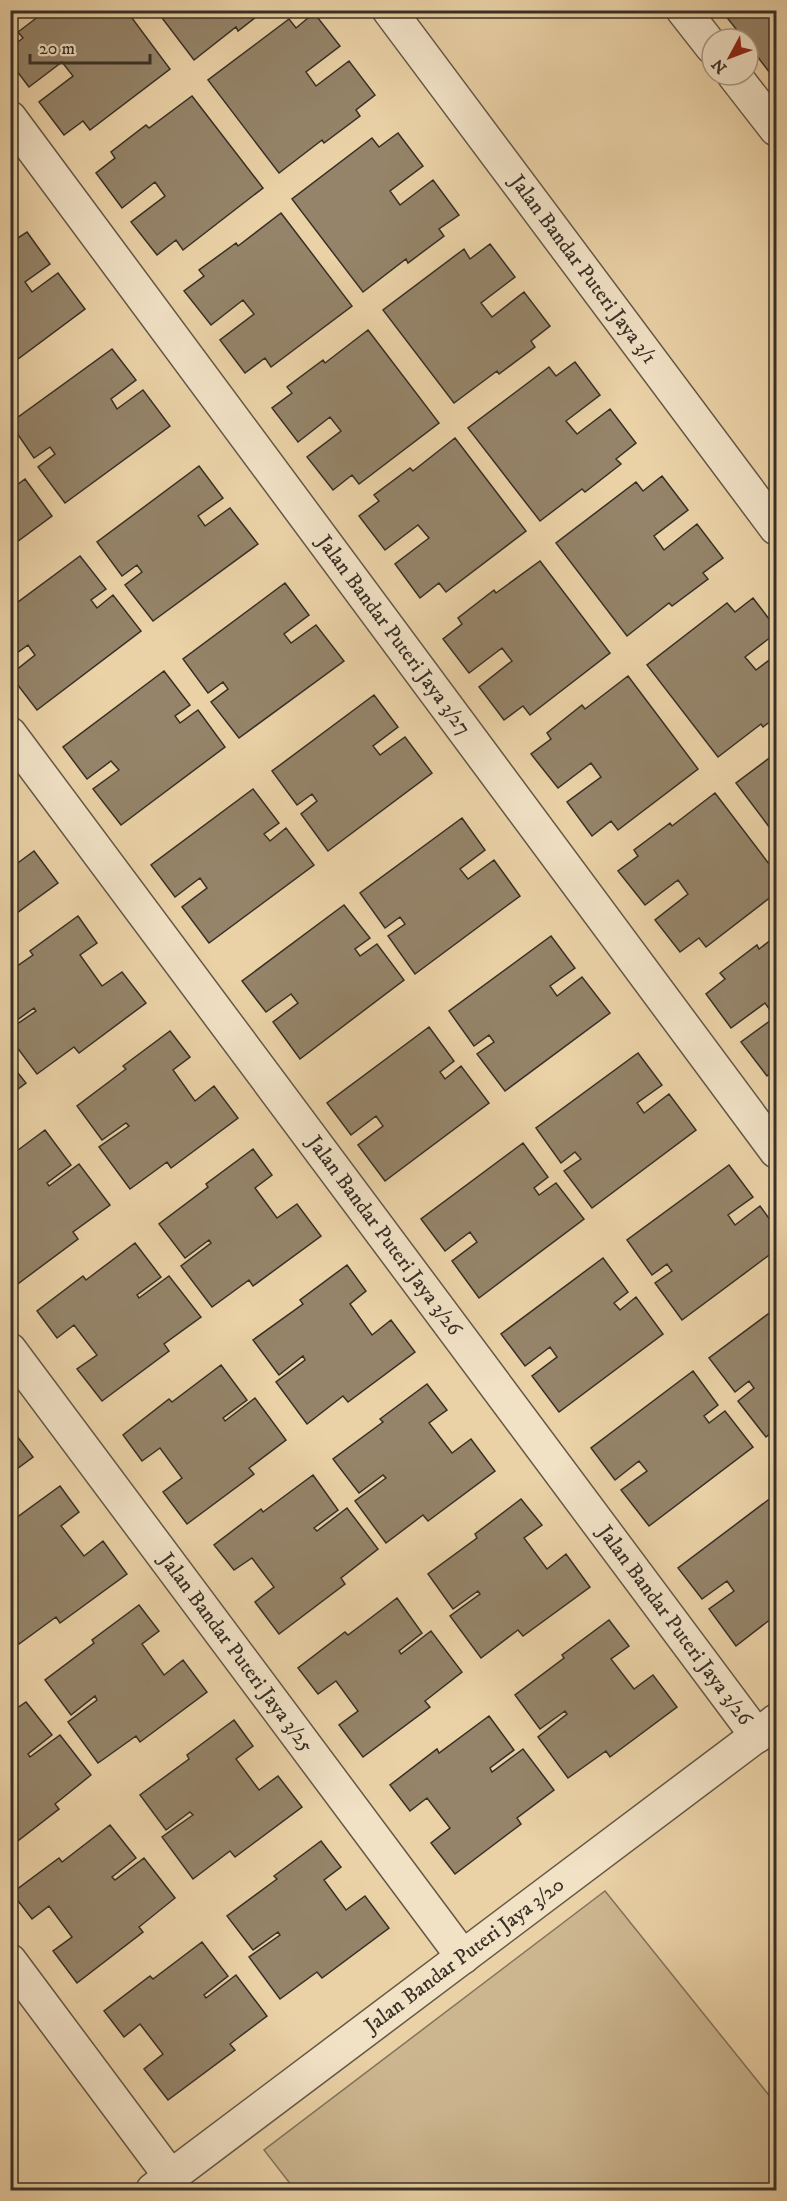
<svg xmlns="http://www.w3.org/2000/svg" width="787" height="2201" font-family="'IM FELL DW Pica',serif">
	<rect width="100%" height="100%" fill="#ead1a6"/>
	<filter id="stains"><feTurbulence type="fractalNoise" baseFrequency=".00333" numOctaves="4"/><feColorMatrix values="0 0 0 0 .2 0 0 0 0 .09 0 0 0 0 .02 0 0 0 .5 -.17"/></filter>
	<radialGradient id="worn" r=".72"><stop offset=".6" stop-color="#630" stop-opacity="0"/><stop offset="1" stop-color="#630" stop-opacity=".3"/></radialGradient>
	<path fill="#ccb690" stroke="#82735b" stroke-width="1.5" d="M605 1891 776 2104V2190H295L264 2150Z"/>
	<path fill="#958469" stroke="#383026" stroke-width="1.5" d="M47 10H126L170 69 90 130 83 121 64 135 39 102 73 76 62 62 29 87 10 62V48L23 38 18 32Z
		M156 10H265L238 31 236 27 194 60Z
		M721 10H776V81L748 44V39H744Z
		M314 13 340 46 306 72 316 86 349 61 375 95 356 110 360 116 324 143 322 140 279 173 208 80 289 19 296 28Z
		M192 96 263 188 183 250 176 240 157 255 131 222 165 196 155 182 122 208 96 173 115 158 111 152 146 125 149 128Z
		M398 133 423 166 390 191 400 205 433 180 459 215 439 229 444 236 408 263 406 259 363 292 292 199 372 138 379 147Z
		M281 213 352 306 271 367 265 358 245 373 220 340 254 314 243 300 211 325 184 291 204 276 199 270 236 243 238 246Z
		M27 232 50 264 25 282 32 292 58 273 85 309 10 365V243Z
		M490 244 515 277 481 303 492 317 524 292 550 326 531 341 535 347 499 374 497 371 454 403 383 310 464 249 470 259Z
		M368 330 439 423 359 484 352 475 333 490 307 457 341 431 330 417 298 442 272 408 292 393 287 387 323 360 325 363Z
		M112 349 136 380 111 399 117 409 143 390 170 426 65 503 38 467 55 454 50 447 34 458 10 423Z
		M575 362 600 395 566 421 577 434 610 409 636 443 616 459 621 464 585 492 582 489 540 521 468 428 549 367 556 376Z
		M455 438 526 531 446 592 439 583 420 598 395 564 429 538 418 525 385 550 359 516 379 501 374 495 410 468 413 471Z
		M199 466 223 498 198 516 205 526 230 508 258 544 153 621 125 585 142 572 137 565 122 576 97 542Z
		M662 476 688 510 654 536 664 550 697 524 723 558 703 573 708 579 672 606 669 603 627 636 556 543 636 482 643 491Z
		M25 479 52 516 10 547V490Z
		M80 556 106 589 91 600 97 608 113 595 141 631 37 710 10 675 35 655 28 645 10 658V608Z
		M540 561 610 653 530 715 523 706 504 720 479 687 512 661 502 648 469 673 443 639 462 624 458 618 494 590 496 593Z
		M285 583 309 615 284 634 291 643 316 625 344 661 239 738 211 702 228 689 223 682 208 693 183 659Z
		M753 598 776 628V633L745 657 756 670 776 655V717L763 727 761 724 718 757 647 665 727 603 735 612Z
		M164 671 190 705 175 716 180 723 198 710 225 747 121 825 93 789 119 770 111 761 87 779 63 747Z
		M628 676 698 769 618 830 611 821 592 836 567 802 601 777 591 763 558 788 531 754 551 739 547 733 582 705 585 709Z
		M374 695 398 727 373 746 380 755 405 737 432 773 328 851 301 814 317 801 312 794 297 805 272 771Z
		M776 753V836L736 783Z
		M253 789 279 823 264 834 270 841 286 828 314 865 209 943 182 907 207 888 200 878 175 897 151 865Z
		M715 793 776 873V893L706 947 699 938 680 952 655 920 688 894 678 880 645 905 618 871 638 856 634 850 670 823 672 826Z
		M462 818 485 850 460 869 468 879 494 860 520 896 415 974 388 936 405 924 400 917 385 928 360 893Z
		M34 851 58 883 10 918V859L15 865Z
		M344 905 370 938 355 949 360 956 377 944 404 980 300 1059 273 1022 298 1003 291 994 266 1012 242 981Z
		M78 916 97 943 80 955 102 986 122 972 146 1003 79 1053 74 1047 37 1074 10 1038V1029L36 1011 34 1008 10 1025V971L33 955 30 951Z
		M551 936 575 968 550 986 557 996 582 977 610 1013 505 1091 477 1054 494 1042 489 1035 474 1046 449 1011Z
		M776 936V1068L767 1076 741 1042 775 1017 765 1003 731 1028 706 994 725 979 720 973 757 945 759 949Z
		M429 1027 454 1061 440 1072 445 1079 461 1066 489 1103 385 1181 358 1145 383 1126 376 1116 351 1135 327 1103Z
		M170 1031 190 1057 173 1070 195 1101 214 1086 238 1118 171 1168 167 1162 130 1189 99 1147 129 1126 126 1123 102 1140 77 1106 126 1069 123 1066Z
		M638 1053 662 1085 637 1103 644 1113 669 1094 696 1130 592 1208 564 1171 581 1159 575 1152 561 1163 536 1128Z
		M10 1063 26 1083 10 1095Z
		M45 1130 71 1165 47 1183 49 1186 79 1164 110 1205 73 1232 78 1239 11 1289 10 1156Z
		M523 1143 548 1177 534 1188 539 1195 556 1183 584 1219 479 1298 452 1261 477 1242 470 1232 445 1251 421 1219Z
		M253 1149 272 1175 255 1188 277 1218 297 1204 321 1236 253 1286 249 1280 212 1307 181 1266 211 1243 209 1240 185 1258 159 1224 208 1187 206 1184Z
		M729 1165 753 1197 728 1215 735 1225 760 1206 776 1228V1250L682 1320 655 1283 672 1271 667 1264 652 1275 627 1240Z
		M135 1243 161 1277 137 1295 139 1298 169 1276 201 1317 164 1344 169 1351 102 1401 77 1369 97 1355 74 1325 57 1338 37 1311 83 1276 86 1280Z
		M603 1258 628 1292 614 1303 620 1310 636 1297 663 1334 559 1412 532 1376 557 1357 550 1347 525 1366 501 1334Z
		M347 1265 366 1291 350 1304 372 1335 391 1320 415 1352 348 1402 343 1396 307 1424 276 1382 305 1360 303 1356 279 1375 253 1340 303 1304 300 1300Z
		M776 1308V1429L766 1437 738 1401 754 1388 749 1381 735 1392 709 1358Z
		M221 1365 247 1400 223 1418 225 1421 255 1398 286 1440 249 1468 254 1474 187 1524 163 1492 182 1478 160 1448 142 1461 123 1435 169 1399 172 1402Z
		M693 1371 718 1405 704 1416 709 1423 725 1411 753 1447 649 1526 621 1490 647 1471 639 1461 615 1480 591 1448Z
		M427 1384 447 1410 429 1423 452 1453 471 1439 495 1471 428 1521 423 1515 386 1543 355 1501 386 1478 383 1475 359 1493 333 1459 383 1422 380 1419Z
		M10 1427 33 1457 10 1474Z
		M313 1475 338 1510 314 1528 317 1531 347 1508 378 1549 341 1578 345 1584 279 1634 255 1602 274 1587 252 1558 234 1570 214 1545 261 1509 263 1512Z
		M60 1486 79 1512 61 1526 84 1556 103 1541 127 1574 60 1623 56 1617 19 1644 10 1633V1586L18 1581 15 1578 10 1581V1528L15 1525 12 1521Z
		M776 1494V1615L736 1646 709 1609 734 1591 727 1581 702 1599 678 1568Z
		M521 1499 542 1525 524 1538 547 1569 566 1554 590 1587 523 1636 518 1630 481 1658 450 1616 480 1594 478 1591 453 1609 428 1574 477 1538 475 1534Z
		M397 1598 422 1633 399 1651 401 1654 431 1631 462 1672 425 1701 430 1707 363 1757 339 1725 358 1711 336 1681 318 1694 298 1668 345 1632 348 1635Z
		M139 1605 159 1631 142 1644 164 1675 183 1660 207 1692 140 1742 136 1736 98 1763 68 1722 97 1700 95 1696 71 1715 45 1680 94 1643 92 1640Z
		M609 1620 629 1646 611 1659 634 1689 653 1675 677 1707 610 1757 606 1751 568 1778 538 1737 567 1714 565 1711 540 1729 515 1695 564 1658 562 1655Z
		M26 1702 52 1735 28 1754 30 1757 60 1735 91 1775 55 1804 59 1809 10 1847V1713Z
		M489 1716 514 1750 490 1768 492 1772 523 1749 554 1790 517 1818 521 1824 455 1874 431 1843 450 1828 427 1798 410 1811 390 1785 437 1749 439 1753Z
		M234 1720 253 1746 236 1759 259 1790 278 1776 302 1807 235 1857 230 1851 193 1879 162 1837 193 1815 190 1812 166 1830 140 1795 189 1759 187 1755Z
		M110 1825 136 1858 112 1877 115 1880 144 1858 175 1898 139 1927 143 1932 77 1983 53 1951 72 1937 49 1906 32 1919 12 1893 59 1858 62 1862Z
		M321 1841 341 1867 324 1880 346 1910 365 1896 389 1928 322 1978 317 1972 280 1999 249 1957 280 1935 278 1932 253 1950 227 1916 277 1879 274 1876Z
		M202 1942 228 1976 204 1995 206 1998 236 1975 267 2016 230 2044 235 2050 168 2100 144 2069 163 2054 140 2024 124 2037 104 2011 150 1976 153 1979Z"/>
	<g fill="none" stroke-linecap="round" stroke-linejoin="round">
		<g stroke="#645846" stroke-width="36">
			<g id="minor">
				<path id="s1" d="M389 10 776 528"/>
				<path d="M683 10 712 47"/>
				<path d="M734 75 776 129"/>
				<path id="s2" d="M10 118 776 1151"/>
				<path id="s3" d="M10 734 757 1736"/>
				<path id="s4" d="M10 1350 463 1957"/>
				<path d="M10 1961 171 2177"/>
				<path id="s5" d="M153 2190 776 1721"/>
			</g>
		</g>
		<use href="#minor" stroke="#f1e1c5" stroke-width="33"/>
	</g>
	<g text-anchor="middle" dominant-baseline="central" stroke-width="5" stroke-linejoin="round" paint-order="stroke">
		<g font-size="21" fill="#383026" stroke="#f1e1c5">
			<text stroke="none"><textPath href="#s1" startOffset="324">Jalan Bandar Puteri Jaya 3/1</textPath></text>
			<text stroke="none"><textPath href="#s2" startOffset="644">Jalan Bandar Puteri Jaya 3/27</textPath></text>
			<text stroke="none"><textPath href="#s3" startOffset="626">Jalan Bandar Puteri Jaya 3/26</textPath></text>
			<text stroke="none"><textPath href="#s3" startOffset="1112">Jalan Bandar Puteri Jaya 3/26</textPath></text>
			<text stroke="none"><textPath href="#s4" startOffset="378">Jalan Bandar Puteri Jaya 3/25</textPath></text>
			<text stroke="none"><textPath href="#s5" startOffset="390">Jalan Bandar Puteri Jaya 3/20</textPath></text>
		</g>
	</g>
	<rect width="787" height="2201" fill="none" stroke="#ead1a6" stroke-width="36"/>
	<rect x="12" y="12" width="763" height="2177" fill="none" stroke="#383026" stroke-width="3"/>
	<rect x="18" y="18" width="751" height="2165" fill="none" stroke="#383026" stroke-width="1.5"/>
	<g transform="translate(730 57) rotate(229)"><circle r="28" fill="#f1e1c5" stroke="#a79a85" stroke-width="1.5"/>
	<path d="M0-4.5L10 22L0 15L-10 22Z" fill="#8f2418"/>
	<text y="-9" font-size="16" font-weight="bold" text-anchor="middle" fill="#383026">N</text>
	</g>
	<path d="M30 54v9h120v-9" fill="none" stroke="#383026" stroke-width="3"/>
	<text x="39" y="54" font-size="18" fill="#383026" stroke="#f1e1c5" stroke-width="4.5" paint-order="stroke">20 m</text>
	<rect width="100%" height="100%" filter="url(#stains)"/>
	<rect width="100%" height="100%" fill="url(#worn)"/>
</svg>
